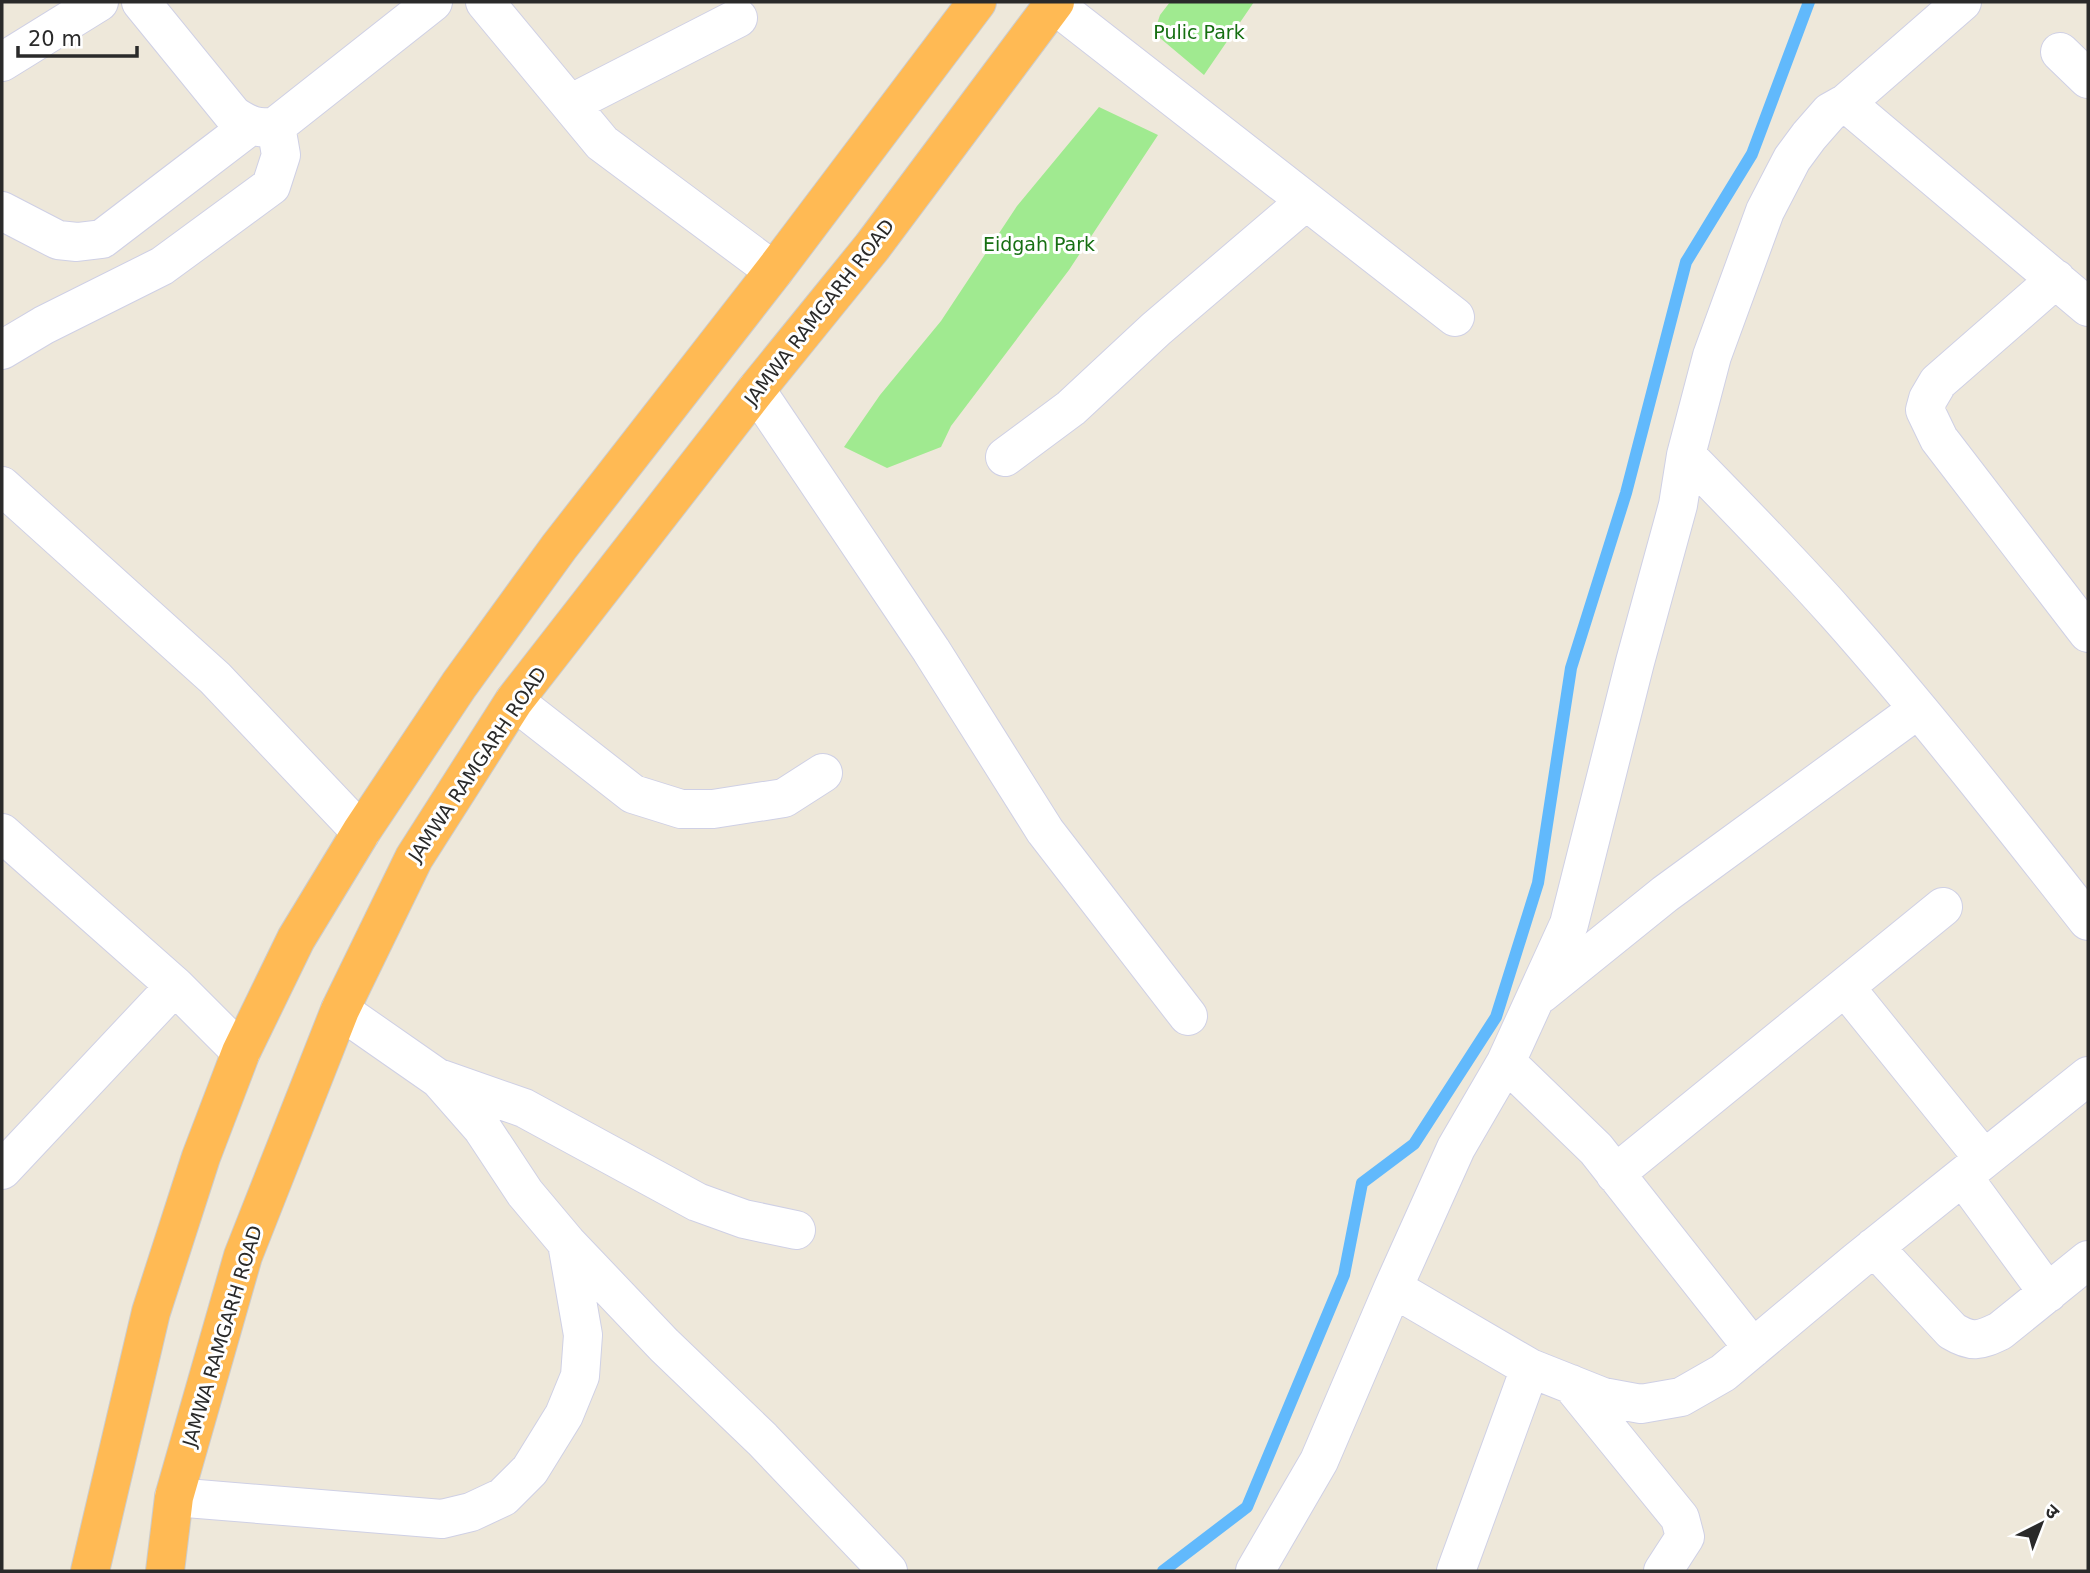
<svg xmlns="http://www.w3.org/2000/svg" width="2090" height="1573" font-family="'DejaVu Sans','Noto Sans Devanagari',sans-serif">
	<rect width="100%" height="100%" fill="#eee8da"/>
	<path fill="#a0ea90" d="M1170 2H1254L1204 75 1154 33 1160 15Z
		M1099 107 1158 135 1069 270 951 426 941 447 887 468 844 447 880 395 941 321 1017 206Z"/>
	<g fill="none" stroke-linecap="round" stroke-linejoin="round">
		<path stroke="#61b9fc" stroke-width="12" d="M1163 1571 1247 1507 1344 1275 1362 1183 1414 1144 1496 1017 1538 883 1571 668 1626 493 1686 262 1752 154 1809 2"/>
		<g stroke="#cfd0e5" stroke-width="40">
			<path id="minor" d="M141 2 233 115C248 125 258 130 276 126L433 2
				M485 2 602 143 774 271
				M1051 2 1455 317
				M2060 52 2088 79
				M2 62 99 2
				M1846 103 2088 307
				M570 104 738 18
				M2 211 58 240 77 242 102 239 250 126
				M2056 279 1938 382 1928 399 1925 410 1939 439 2088 633
				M2 350 44 325 162 266 271 186 281 155 276 126
				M756 390 931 650 1045 831 1188 1016
				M1686 455C1737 507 1788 559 1836 613 1924 712 2006 817 2088 921
				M1005 457 1071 408 1156 329 1306 201
				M2 486 215 678 361 832
				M514 701 633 794 681 809H713L784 798 823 773
				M2 833 175 986 241 1052
				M1845 987 1984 1159
				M1541 994 1665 894 1917 710
				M340 1010 439 1079 482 1128 525 1193 567 1243 664 1345 762 1439 888 1571
				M1506 1062 1596 1149 1753 1348
				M441 1079 524 1108 697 1202 744 1219 796 1230
				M2 1170 175 986
				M1615 1174 1943 907
				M1963 1177 2048 1293
				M1874 1247 1952 1331C1972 1343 1979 1341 2000 1331L2088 1260
				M1530 1368 1603 1397 1641 1404 1681 1397 1723 1373 1857 1261 2088 1076
				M1571 1384 1680 1518 1685 1537 1663 1571
				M174 1497 442 1519 471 1512 503 1497 530 1470 564 1415 580 1376 583 1335 567 1243
				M1255 1571 1319 1461 1393 1288
				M1456 1571 1530 1368 1393 1288 1456 1148 1506 1062 1569 924 1635 662 1678 505 1686 455 1712 356 1765 211 1792 159 1809 136 1830 112 1846 103 1962 2"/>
		</g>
		<g stroke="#ccc" stroke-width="40">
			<path id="highway" d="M90 1571 151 1312 201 1157 241 1052 296 939 361 832 459 685 559 547 774 271 977 2
				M165 1571 174 1497 243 1256 340 1010 414 858 514 701 756 390 872 247 1055 2"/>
		</g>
		<use href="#minor" stroke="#fff" stroke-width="38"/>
		<use href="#highway" stroke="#ffba54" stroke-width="38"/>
	</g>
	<g text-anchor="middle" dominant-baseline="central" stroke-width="6" stroke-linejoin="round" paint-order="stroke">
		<g font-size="19" fill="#166f12" stroke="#fff">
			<text x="1199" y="32">Pulic Park</text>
			<text x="1039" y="244">Eidgah Park</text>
		</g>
		<g font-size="19" fill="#2a2a2a" stroke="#fff">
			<text transform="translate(819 312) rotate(-52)">JAMWA RAMGARH ROAD</text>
			<text transform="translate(477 764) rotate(-56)">JAMWA RAMGARH ROAD</text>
			<text transform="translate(222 1336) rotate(-73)">JAMWA RAMGARH ROAD</text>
		</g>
	</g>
	<rect width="2090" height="1573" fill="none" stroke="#2a2a2a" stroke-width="7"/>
	<g transform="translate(2041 1524) rotate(42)" stroke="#ffffff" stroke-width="5" paint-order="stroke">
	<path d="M0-5L12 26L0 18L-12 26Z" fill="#2a2a2a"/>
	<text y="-10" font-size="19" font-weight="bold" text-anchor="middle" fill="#2a2a2a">उ</text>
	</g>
	<path d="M18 46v10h119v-10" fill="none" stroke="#2a2a2a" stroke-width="3.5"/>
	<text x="28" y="46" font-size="21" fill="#2a2a2a" stroke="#ffffff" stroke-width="5" paint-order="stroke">20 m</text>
</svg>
